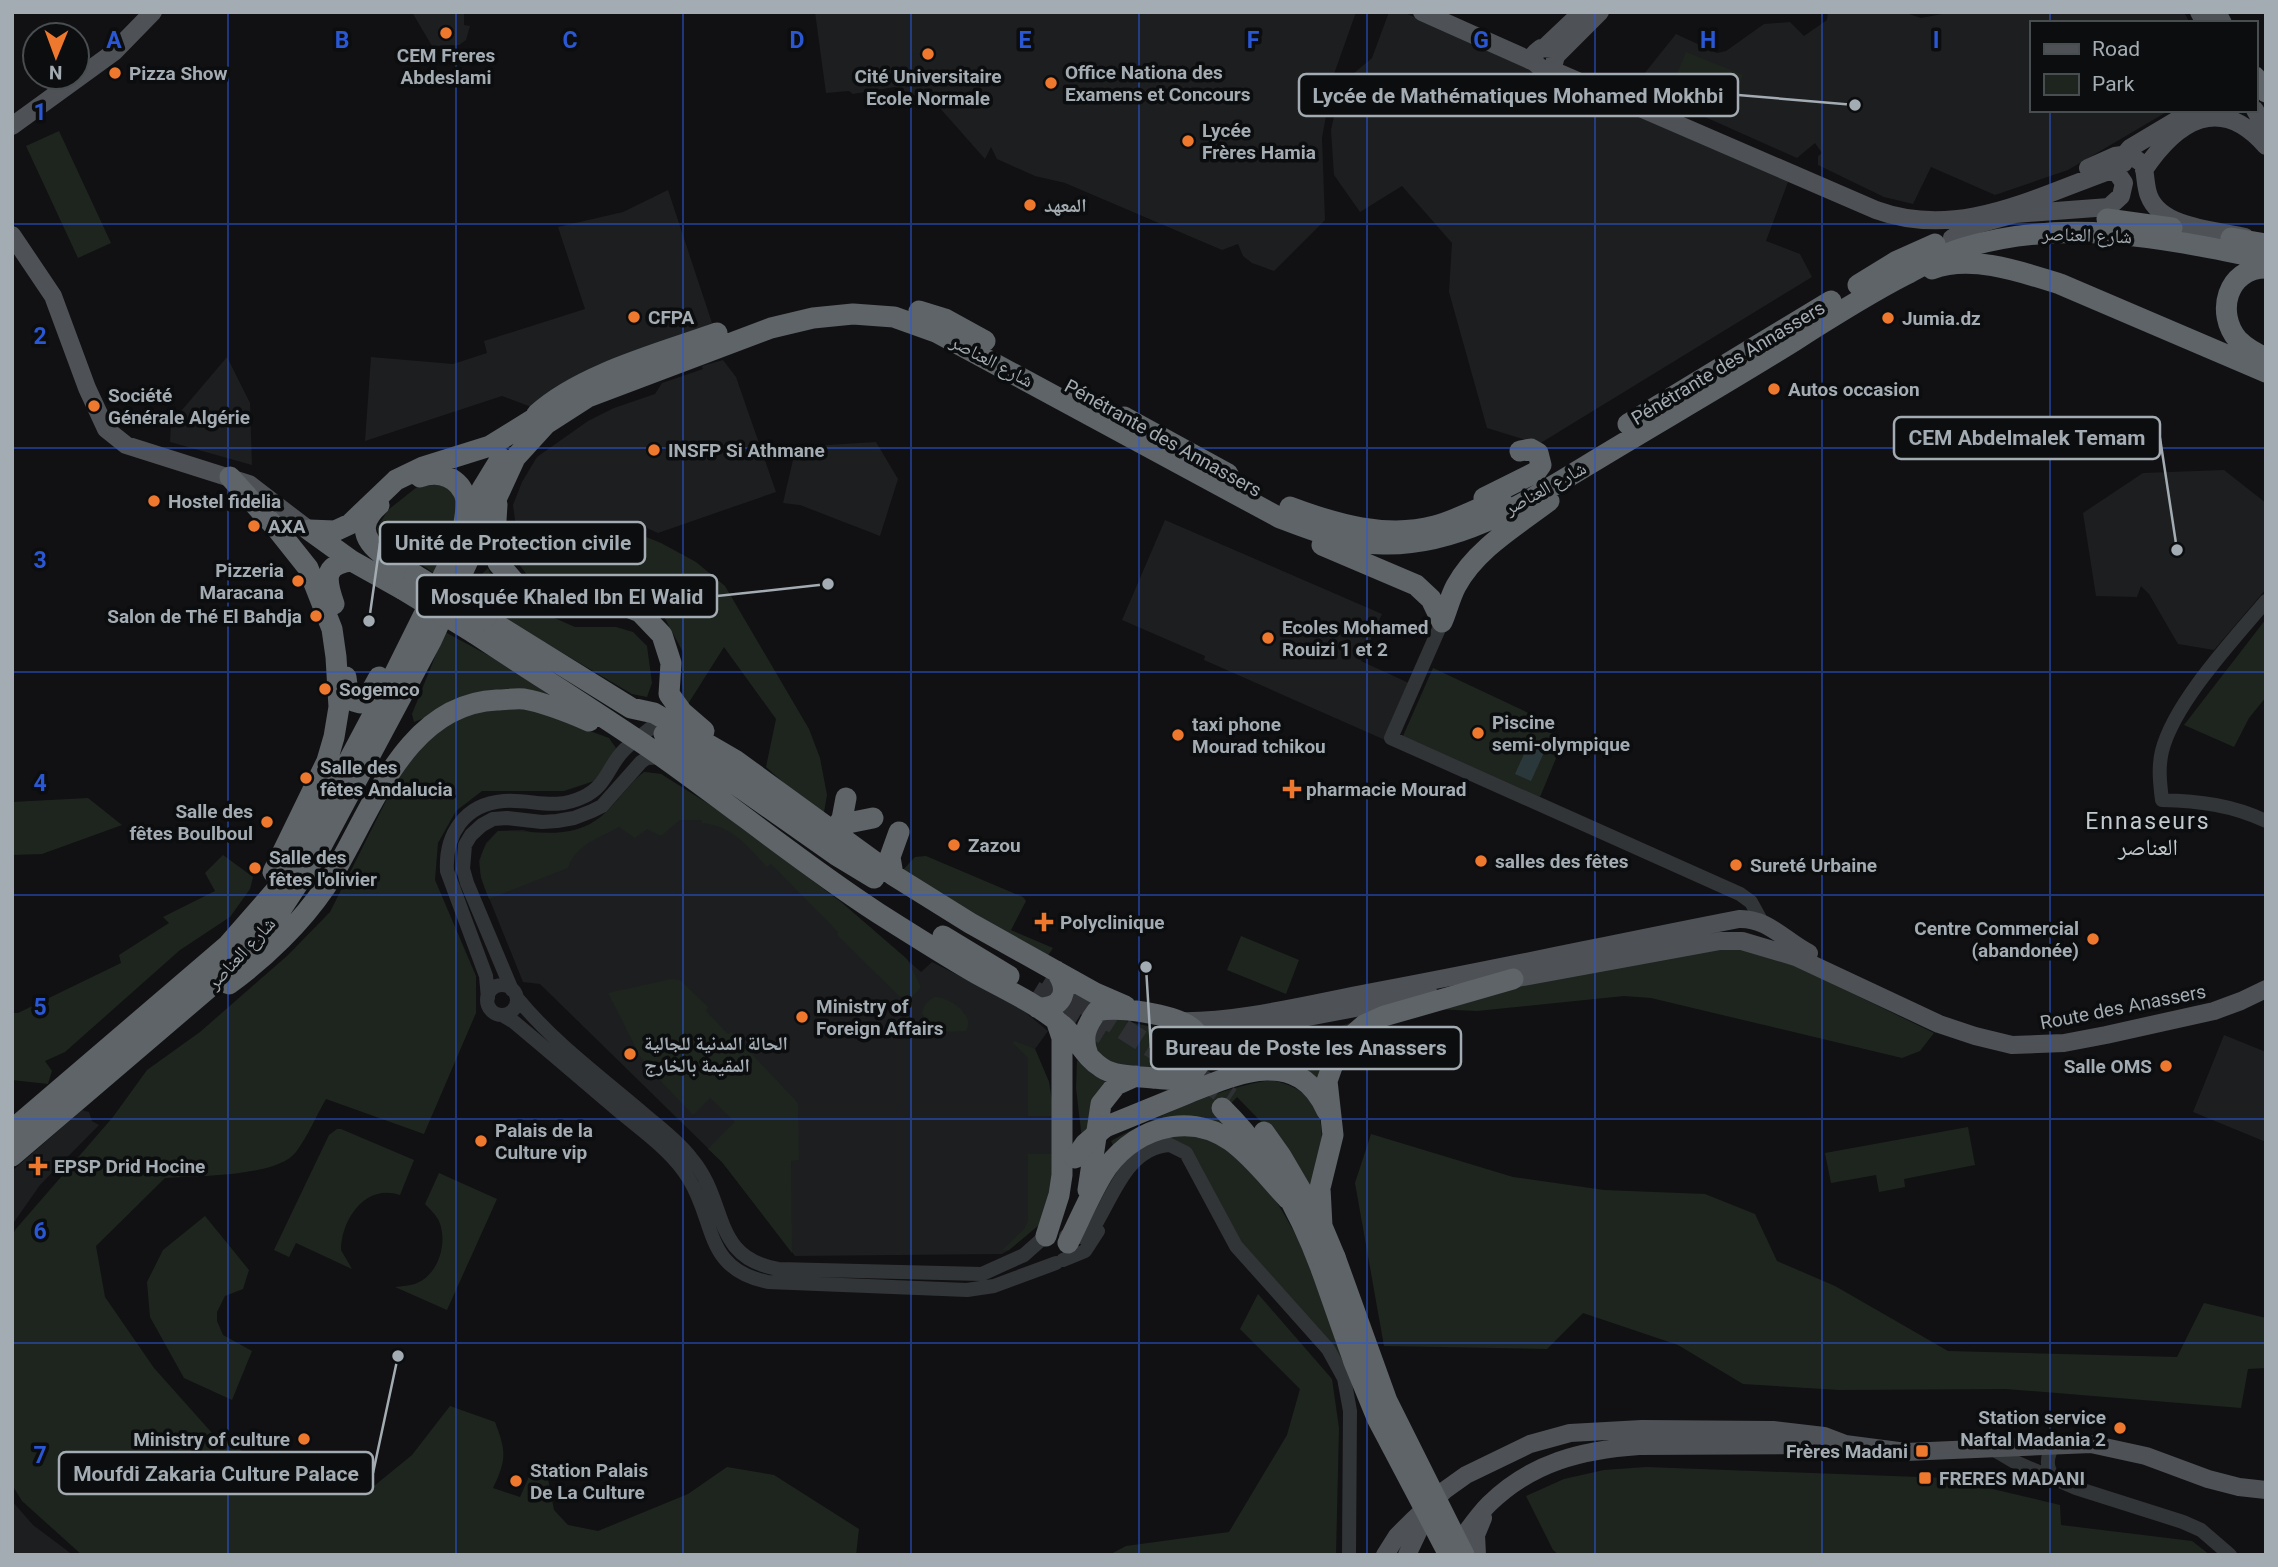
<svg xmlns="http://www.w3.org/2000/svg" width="2278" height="1567" font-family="Roboto,'Noto Naskh Arabic',sans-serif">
	<rect width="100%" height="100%" fill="#111113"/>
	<path fill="#1d1e20" d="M412 12H464V25L470 26 466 40 459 45 432 46Z
		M815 12H1356L1333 77 1322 138 1325 220 1274 271 1252 263 1243 256 1238 244 1222 250 1065 183 1035 176 997 159 991 147 985 159 939 107 895 87 853 94 849 91 826 93Z
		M1389 12H1403L1513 61 1714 145 1788 182 1766 241 1800 254 1812 277 1539 444 1487 428 1449 292 1452 243 1402 186 1360 212 1334 175 1331 130 1341 84 1372 58Z
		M1828 12H1903L1921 18 1953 12H2184L2190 23H2031V110H2170L2068 170 1995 195 1931 167 1913 204 1884 197 1818 165V156L1822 153 1815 143 1797 158 1667 100 1640 79 1676 34 1717 53 1726 51 1764 24 1790 22 1804 36 1827 20Z
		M668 190 712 323 534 408 502 396 365 441 371 357 453 364 487 353 484 341 585 309 558 227 623 212Z
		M227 357 250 403 252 465 170 442 171 423Z
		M723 360 736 377 776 492 658 533 638 524 619 522H570L516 527 513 505 522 482 537 457 588 421 614 408 655 394 662 383 703 369 702 366Z
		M876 442 898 479 880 536 800 505 783 503 796 447Z
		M2224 470 2266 503V589L2214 650 2178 644 2149 594 2141 586 2137 597 2096 596 2083 513 2143 473Z
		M1165 520 1382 614 1361 661 1411 684 1385 740 1204 660 1205 656 1122 620Z
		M644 772 661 774 841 902 921 972 932 962 1015 1004 1048 1031 1035 1049 1049 1082 1054 1113 1053 1192 1040 1224 1009 1250 1002 1254 795 1256 722 1162 540 984 523 982 481 878 479 861 486 843 498 831 523 830 543 835 565 833 587 826 602 816Z
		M2224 1035 2266 1052V1142L2193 1112Z
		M82 1110 89 1112 92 1121 99 1125 40 1185 12 1225V1171Z
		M12 1501 33 1525 73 1555H12Z"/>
	<path fill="#1e251e" d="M1686 52 1743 75 1730 106 1673 83Z
		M59 131 111 243 78 258 26 146Z
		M441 484C477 504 447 546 435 574L379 535 377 528 388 510 417 487Z
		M629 530 661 543 696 562 725 586 809 729 820 758 827 795 823 818 766 767 776 719 724 647 688 704 684 697 682 679 683 652 662 613 634 594 609 589 564 586 530 579 507 548 517 537 540 533Z
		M488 568 497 588 520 603 575 627H616L633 632 647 646 652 683 647 697 632 694 468 597V588Z
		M2266 619V697L2249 718 2234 747 2184 725Z
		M445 632 569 699 435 714 414 722 412 714Z
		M1433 668 1537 717 1544 730 1564 739 1540 797 1403 736Z
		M522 706 609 738 616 748 597 780 564 791H482L456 811 438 843 435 880 476 976V1013L424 1134 326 1099C316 1116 308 1136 296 1152 277 1177 196 1176 165 1178L96 1246 105 1297 154 1368 212 1433 309 1491 363 1495 412 1455 450 1406 495 1422C506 1451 507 1459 493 1488L520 1497 531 1472 547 1474 554 1510 568 1525 598 1531 688 1494 727 1467 774 1475 859 1529 856 1555H82L22 1501 12 1485V1237L15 1230 113 1117 147 1070 200 1032 287 956 330 912 403 767 437 731 480 707Z
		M644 772 661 774 712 806 841 902 907 959 921 987C914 996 910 1000 899 996L837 935 838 932 771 864 767 867C746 845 734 827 702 823V820H680L661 836 647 829 635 838 619 827C598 839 576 844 568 868L489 899C477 869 474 855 498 831 535 830 572 842 603 815 618 802 629 783 644 772Z
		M88 798 122 825 42 854 12 855V802Z
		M223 855 253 877 250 889 230 917 180 950 65 1052 45 1061 52 1071 48 1084 12 1080V1013H18L121 963 119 955 169 923 163 917 215 891 205 873Z
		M926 856 1023 897 1026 901 1011 930 1053 948 1047 957 902 871 915 857Z
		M1241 936 1299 960 1286 994 1227 970Z
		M1735 942 1798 961 1835 985 1934 1033 1920 1051 1902 1058 1651 998 1624 996 1477 1011 1434 1009 1423 999Z
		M671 979 680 980 708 1007 706 1011 728 1034 731 1032 798 1103 799 1160 791 1161 792 1253 722 1162 708 1149 735 1122 710 1098 693 1115 654 1074 640 1056 608 993Z
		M1067 983 1096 999 1084 1008 1072 1026 1055 1008Z
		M935 997C950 997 976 1016 966 1031 940 1032 940 1035 922 1014 923 1005 928 1000 935 997Z
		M1365 1018 1319 1080 1298 1068 1216 1076 1220 1068 1242 1048 1268 1039 1341 1026Z
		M1117 1019 1182 1034 1193 1050V1058L1180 1073 1101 1063 1093 1037C1099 1025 1103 1020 1117 1019Z
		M1015 1041 1035 1049 1049 1082 1054 1116H1028V1058L1013 1043Z
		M1077 1060 1092 1074 1106 1082 1090 1130 1082 1139 1076 1088Z
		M1271 1080C1338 1094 1323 1144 1313 1196L1275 1136 1237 1097 1220 1115 1249 1148 1201 1117 1172 1120 1115 1149 1111 1141C1153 1118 1224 1086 1271 1080Z
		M1968 1127 1975 1165 1904 1179 1905 1187 1879 1192 1876 1175 1831 1183 1825 1153Z
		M337 1129H341L414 1160 400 1195C365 1183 341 1220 341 1250L352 1269 296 1243 289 1257 274 1250 329 1135Z
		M1181 1133C1273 1139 1323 1289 1343 1364L1249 1257 1199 1163 1183 1144 1171 1141H1160L1139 1151 1125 1167 1094 1226 1087 1233 1081 1232 1110 1172 1143 1144 1169 1135Z
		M1371 1134 1513 1177 1604 1190 1705 1194 1755 1214 1777 1261 1835 1286 1948 1351 2177 1357 2204 1303 2266 1318V1368L2248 1369 2241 1408 2006 1389 1839 1390 1743 1384 1678 1345 1583 1313 1547 1349 1384 1346 1355 1183Z
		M1028 1154H1053V1192L1040 1224 1009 1250H1002L1024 1229 1028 1221Z
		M439 1173 497 1199 447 1310 395 1287C402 1286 411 1286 417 1283 439 1274 448 1242 439 1221 436 1215 430 1209 425 1204Z
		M205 1216 249 1270 243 1289 225 1296 217 1312V1321L223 1335 252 1351 232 1400 184 1378 150 1317 147 1282 163 1250Z
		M1258 1294 1332 1379 1339 1428 1336 1555H1109L1126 1546 1229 1532 1287 1435 1300 1389 1240 1329Z
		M1646 1467 1946 1478 2060 1505 2061 1525 2192 1541 2210 1555H1559L1553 1550 1526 1496 1564 1479 1604 1470Z"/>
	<path fill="#2b383b" d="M1530 741 1546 748 1531 781 1515 774Z"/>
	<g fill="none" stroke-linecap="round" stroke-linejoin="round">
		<path stroke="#2e3033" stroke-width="21" stroke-dasharray="21 10" stroke-linecap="butt" d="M1045 979 1231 1098
			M1034 991 1104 1034"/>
		<path stroke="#323537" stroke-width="14" d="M2266 601C2233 640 2174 703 2162 751 2158 767 2160 784 2162 800 2199 801 2232 805 2266 821
			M1442 622 1391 738 1740 894 1751 902 1762 922
			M487 1000a15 15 0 1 1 30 0a15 15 0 1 1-30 0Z
			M512 990 467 883 463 869 465 845 471 835 482 825 493 819 507 818 542 822 557 821 574 818 592 811 602 806 641 762 647 758 662 757
			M488 998 486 976 447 871C445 835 464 804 504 801 533 799 554 811 583 797 607 786 608 766 624 750 633 741 644 734 653 726
			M517 998C553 1042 601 1077 644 1114 660 1128 678 1141 691 1158 729 1202 710 1257 778 1269L982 1274 1024 1255 1042 1239
			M502 1015 514 1022C550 1052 585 1082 620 1112 644 1132 673 1152 689 1179 716 1223 704 1269 768 1282L967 1290 994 1286 1056 1263
			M1066 1236 1082 1237 1090 1233C1112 1202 1124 1148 1170 1145L1186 1153 1236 1246 1328 1349 1344 1378 1350 1411 1349 1555
			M1063 1260 1085 1251 1098 1231
			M2053 1445C2047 1457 2045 1467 2054 1478
			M1991 1448 2013 1461 2076 1488 2183 1522 2201 1530 2230 1555"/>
		<path stroke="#4e5256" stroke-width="18" d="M1422 12 1534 62
			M2199 12 2205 23
			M2217 12 2223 23
			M1545 47 1582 12
			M1556 56 1552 49 1541 48 1535 53 1534 62 1542 69 1553 67 1556 56 1600 12
			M1550 69 1876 210C1958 240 2033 198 2109 171L2117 173 2124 183 2121 196 2109 207 2015 214 1975 225 1952 238
			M2255 110 2266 130
			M12 126 114 52 153 12
			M2124 163 2125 154 2130 148 2187 114
			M2088 168 2115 156 2129 154 2143 164C2146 175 2145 186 2149 196 2161 228 2216 230 2245 237
			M2144 170C2177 121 2220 93 2266 146
			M12 235 53 296 87 388 106 429 126 445 249 484 309 530
			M1501 981 1720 941H1742L1796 957 1939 1024 1975 1036 2012 1045 2064 1043 2106 1035 2214 1011 2241 1001 2266 989
			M1177 1021C1234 1023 1310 1004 1367 993 1492 970 1615 943 1739 919 1768 918 1785 941 1809 953
			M1198 1067 1220 1042 1255 1027 1429 994
			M1452 1552C1464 1536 1475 1518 1489 1504 1532 1462 1582 1450 1639 1446L1837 1445
			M1385 1555 1397 1536 1412 1521 1445 1490 1466 1475 1530 1444 1570 1433 1642 1429 1773 1430 1824 1436 1845 1444 1906 1452 2091 1444 2146 1456 2208 1479 2239 1487 2266 1490
			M1407 1555 1428 1511
			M1477 1555 1476 1535 1483 1518"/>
		<path stroke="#5e6468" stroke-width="21" d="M2255 77 2266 92
			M2107 219 2172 228
			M2231 238 2266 244
			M2266 268C2227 268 2215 313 2238 340 2245 347 2257 354 2266 358
			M1932 269C1971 254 2022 272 2060 284L2266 372
			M1858 285 1897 261 1935 244
			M919 311 945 319 985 341
			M537 414C581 374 661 353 717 333
			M1124 417 1228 474
			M1628 424 1831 301
			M230 477 277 529 308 568 332 629 336 657 339 707 334 737 327 761 273 872
			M420 477C439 470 460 477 466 499 467 506 465 516 464 523
			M1484 498 1536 472 1541 465 1538 453 1531 449 1520 451
			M497 504 495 537 498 563 518 586 547 600 615 602 640 612 662 635 671 663 669 694 682 712 704 731
			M379 505C342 538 389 559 415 575
			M1290 507C1335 524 1386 539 1435 526 1457 520 1479 508 1501 499
			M309 530 335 531 350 524 396 480 423 467 490 446 532 420
			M309 530 352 561 402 589
			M1322 545 1416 585 1431 599 1442 622
			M334 604C326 581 322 564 352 561
			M486 618 631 708 654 713 735 760 893 875 970 923 1095 993 1125 1006
			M1442 622C1447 611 1450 597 1456 586 1476 549 1516 526 1549 501
			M474 633C537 675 602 715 664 758 736 809 804 865 878 913 911 934 944 955 977 974 1006 990 1038 1004 1063 1026 1077 1038 1085 1058 1102 1068 1116 1077 1136 1076 1153 1078 1163 1079 1175 1081 1184 1077 1206 1069 1209 1039 1189 1026 1170 1014 1119 1006 1097 1011 1086 1026 1081 1037 1088 1055
			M346 677 348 693 353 701 360 703 368 697 379 677
			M664 734 836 855 874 878
			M832 833 842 819 846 798
			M836 835 848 823 873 818
			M893 875 890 857 899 832
			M943 936 1009 976
			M229 984C265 958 301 923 326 886 370 818 402 704 497 700 506 700 515 698 524 699 546 703 568 712 589 721
			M1038 1008C1064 1008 1070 990 1056 971
			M1222 1108C1268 1153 1300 1211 1322 1271
			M1105 1127C1132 1116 1159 1105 1186 1094 1235 1074 1298 1045 1327 1111
			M12 1130 228 945 276 890 305 843 391 681 453 556 482 489 501 458
			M1264 1132 1281 1156 1322 1226 1335 1257
			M12 1156 218 980 276 917 316 856 431 641 515 458 546 424 588 397 771 328 813 318 853 314 894 317 936 332 1280 518C1314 531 1347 544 1383 544 1458 546 1525 503 1586 466 1655 424 1725 384 1794 341 1830 318 1866 295 1905 275 1924 265 1942 254 1963 248 2066 217 2163 238 2266 259
			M1088 1190 1101 1104 1116 1085 1136 1076
			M1322 1226 1320 1188 1333 1135 1327 1081 1333 1064 1347 1040 1364 1025 1384 1016 1513 979
			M1046 1236 1059 1195 1062 1175V1038L1056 1020
			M1068 1243C1079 1221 1089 1197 1102 1175 1128 1131 1186 1109 1231 1141 1253 1157 1270 1180 1288 1199"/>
		<path stroke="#5e6468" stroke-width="21" d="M415 575 486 618
			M402 589 474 633
			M1075 1158 1085 1144 1105 1127
			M1335 1257 1387 1401 1464 1555
			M1322 1271 1354 1362 1377 1418 1448 1553"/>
	</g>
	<path fill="none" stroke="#2a57d4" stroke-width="2" stroke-opacity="0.55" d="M228 12V1555M456 12V1555M683 12V1555M911 12V1555M1139 12V1555M1367 12V1555M1595 12V1555M1822 12V1555M2050 12V23M2050 110V1555M12 224H2266M12 448H2266M12 672H2266M12 895H2266M12 1119H2266M12 1343H2266"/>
	<g fill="#ee782e" stroke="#0c0d0e" stroke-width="2.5">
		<circle cx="446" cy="33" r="7"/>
		<circle cx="928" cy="54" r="7"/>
		<circle cx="115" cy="73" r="7"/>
		<circle cx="1051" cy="83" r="7"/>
		<circle cx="1188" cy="141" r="7"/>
		<circle cx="1030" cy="205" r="7"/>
		<circle cx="634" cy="317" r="7"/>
		<circle cx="1888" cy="318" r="7"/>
		<circle cx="1774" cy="389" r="7"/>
		<circle cx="94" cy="406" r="7"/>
		<circle cx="654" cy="450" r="7"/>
		<circle cx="154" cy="501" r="7"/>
		<circle cx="254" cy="526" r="7"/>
		<circle cx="298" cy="581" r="7"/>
		<circle cx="316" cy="616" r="7"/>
		<circle cx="1268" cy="638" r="7"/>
		<circle cx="325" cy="689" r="7"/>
		<circle cx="1478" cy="733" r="7"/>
		<circle cx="1178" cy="735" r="7"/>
		<circle cx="306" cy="778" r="7"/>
		<path d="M1288.5 778.5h7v7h7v7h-7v7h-7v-7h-7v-7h7z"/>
		<circle cx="267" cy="822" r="7"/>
		<circle cx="954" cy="845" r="7"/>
		<circle cx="1481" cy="861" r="7"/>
		<circle cx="1736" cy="865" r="7"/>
		<circle cx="255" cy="868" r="7"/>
		<path d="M1040.5 911.5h7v7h7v7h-7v7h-7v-7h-7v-7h7z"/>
		<circle cx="2093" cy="939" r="7"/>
		<circle cx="802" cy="1017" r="7"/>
		<circle cx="630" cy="1054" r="7"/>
		<circle cx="2166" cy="1066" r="7"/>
		<circle cx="481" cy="1141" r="7"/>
		<path d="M34.5 1155.5h7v7h7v7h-7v7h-7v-7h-7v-7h7z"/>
		<circle cx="2120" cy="1428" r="7"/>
		<circle cx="304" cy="1439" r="7"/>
		<rect x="1915" y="1444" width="14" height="14" rx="3.5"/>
		<rect x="1918" y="1471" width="14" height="14" rx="3.5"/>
		<circle cx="516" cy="1481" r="7"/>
	</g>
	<g text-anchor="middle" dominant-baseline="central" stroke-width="7" stroke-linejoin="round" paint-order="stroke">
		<g font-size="19" font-weight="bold" fill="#a3acb3" stroke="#0c0d0e" text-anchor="start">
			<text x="446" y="55" text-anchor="middle">CEM Freres<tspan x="446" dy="22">Abdeslami</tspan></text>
			<text x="1065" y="72">Office Nationa des<tspan x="1065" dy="22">Examens et Concours</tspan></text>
			<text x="129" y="73">Pizza Show</text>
			<text x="928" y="76" text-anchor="middle">Cité Universitaire<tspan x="928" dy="22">Ecole Normale</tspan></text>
			<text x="1202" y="130">Lycée<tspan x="1202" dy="22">Frères Hamia</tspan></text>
			<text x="1044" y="205">المعهد</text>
			<text x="648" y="317">CFPA</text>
			<text x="1902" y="318">Jumia.dz</text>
			<text x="1788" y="389">Autos occasion</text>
			<text x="108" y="395">Société<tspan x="108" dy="22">Générale Algérie</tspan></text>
			<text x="668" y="450">INSFP Si Athmane</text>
			<text x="168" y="501">Hostel fidelia</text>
			<text x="268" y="526">AXA</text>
			<text x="284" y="570" text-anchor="end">Pizzeria<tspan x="284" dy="22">Maracana</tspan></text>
			<text x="302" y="616" text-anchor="end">Salon de Thé El Bahdja</text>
			<text x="1282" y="627">Ecoles Mohamed<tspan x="1282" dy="22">Rouizi 1 et 2</tspan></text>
			<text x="339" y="689">Sogemco</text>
			<text x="1492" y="722">Piscine<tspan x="1492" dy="22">semi-olympique</tspan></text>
			<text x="1192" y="724">taxi phone<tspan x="1192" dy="22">Mourad tchikou</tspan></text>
			<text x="320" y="767">Salle des<tspan x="320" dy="22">fêtes Andalucia</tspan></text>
			<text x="1306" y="789">pharmacie Mourad</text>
			<text x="253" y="811" text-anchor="end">Salle des<tspan x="253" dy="22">fêtes Boulboul</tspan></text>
			<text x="968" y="845">Zazou</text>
			<text x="269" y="857">Salle des<tspan x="269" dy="22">fêtes l'olivier</tspan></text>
			<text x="1495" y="861">salles des fêtes</text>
			<text x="1750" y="865">Sureté Urbaine</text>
			<text x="1060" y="922">Polyclinique</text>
			<text x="2079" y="928" text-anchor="end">Centre Commercial<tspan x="2079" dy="22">(abandonée)</tspan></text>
			<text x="816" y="1006">Ministry of<tspan x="816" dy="22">Foreign Affairs</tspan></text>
			<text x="644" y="1043">الحالة المدنية للجالية<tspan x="644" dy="22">المقيمة بالخارج</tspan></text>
			<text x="2152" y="1066" text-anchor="end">Salle OMS</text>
			<text x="495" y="1130">Palais de la<tspan x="495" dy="22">Culture vip</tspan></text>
			<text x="54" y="1166">EPSP Drid Hocine</text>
			<text x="2106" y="1417" text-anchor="end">Station service<tspan x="2106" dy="22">Naftal Madania 2</tspan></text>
			<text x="290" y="1439" text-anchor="end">Ministry of culture</text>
			<text x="1908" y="1451" text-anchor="end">Frères Madani</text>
			<text x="530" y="1470">Station Palais<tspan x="530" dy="22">De La Culture</tspan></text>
			<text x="1939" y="1478">FRERES MADANI</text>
		</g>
		<g font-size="19" fill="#a3acb3" stroke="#0c0d0e">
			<text transform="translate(2087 235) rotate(2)">شارع العناصر</text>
			<text transform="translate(992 361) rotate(28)">شارع العناصر</text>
			<text transform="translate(1728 363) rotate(-31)">Pénétrante des Annassers</text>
			<text transform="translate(1163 438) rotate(29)">Pénétrante des Annassers</text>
			<text transform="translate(1545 488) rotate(-29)">شارع العناصر</text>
			<text transform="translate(241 953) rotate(-47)">شارع العناصر</text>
			<text transform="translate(2123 1007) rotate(-11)">Route des Anassers</text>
		</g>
		<g font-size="23" letter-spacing="2" fill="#c3cacf" stroke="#0c0d0e">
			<text x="2148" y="821">Ennaseurs<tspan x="2148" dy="26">العناصر</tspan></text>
		</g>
	</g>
	<g font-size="23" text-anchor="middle" font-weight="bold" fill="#2a57d4" stroke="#0c0d0e" stroke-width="7" stroke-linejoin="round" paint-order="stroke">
		<text x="114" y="48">A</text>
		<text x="342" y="48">B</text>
		<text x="570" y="48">C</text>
		<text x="797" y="48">D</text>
		<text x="1025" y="48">E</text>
		<text x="1253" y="48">F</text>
		<text x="1481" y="48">G</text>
		<text x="1708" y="48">H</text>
		<text x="1936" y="48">I</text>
		<text x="40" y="120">1</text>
		<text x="40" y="344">2</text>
		<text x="40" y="568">3</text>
		<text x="40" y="791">4</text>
		<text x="40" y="1015">5</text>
		<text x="40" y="1239">6</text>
		<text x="40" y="1463">7</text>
	</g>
	<path fill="none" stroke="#a3acb3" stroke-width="2.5" d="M1855 105L1738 95M2177 550L2160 438M369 621L380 543M828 584L717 596M1146 967L1151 1048M398 1356L373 1473"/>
	<g fill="#a3acb3" stroke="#0c0d0e" stroke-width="2.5">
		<circle cx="1855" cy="105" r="7"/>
		<circle cx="2177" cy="550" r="7"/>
		<circle cx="369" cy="621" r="7"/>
		<circle cx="828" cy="584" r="7"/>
		<circle cx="1146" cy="967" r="7"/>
		<circle cx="398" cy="1356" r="7"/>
	</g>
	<g fill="#0c0d0e" stroke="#a3acb3" stroke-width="2.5">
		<rect x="1299" y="74" width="439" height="42" rx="7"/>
		<rect x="1894" y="417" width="266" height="42" rx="7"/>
		<rect x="380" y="522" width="265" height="42" rx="7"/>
		<rect x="417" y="575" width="300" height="42" rx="7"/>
		<rect x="1151" y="1027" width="310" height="42" rx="7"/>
		<rect x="59" y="1452" width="314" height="42" rx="7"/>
	</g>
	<g font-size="21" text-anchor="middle" font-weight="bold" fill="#a3acb3">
		<text x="1518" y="103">Lycée de Mathématiques Mohamed Mokhbi</text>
		<text x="2027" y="445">CEM Abdelmalek Temam</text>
		<text x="513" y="550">Unité de Protection civile</text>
		<text x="567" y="604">Mosquée Khaled Ibn El Walid</text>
		<text x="1306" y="1055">Bureau de Poste les Anassers</text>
		<text x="216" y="1481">Moufdi Zakaria Culture Palace</text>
	</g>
	<rect width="2278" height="1567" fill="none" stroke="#a3acb3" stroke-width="28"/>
	<rect x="2030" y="21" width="228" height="91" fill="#0c0d0e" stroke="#484d50" stroke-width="2"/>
	<rect x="2044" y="44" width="35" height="10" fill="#4e5256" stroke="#484d50" stroke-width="2"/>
	<text x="2092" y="56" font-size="21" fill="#a3acb3">Road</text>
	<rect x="2044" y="74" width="35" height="21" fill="#1e251e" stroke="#484d50" stroke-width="2"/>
	<text x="2092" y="91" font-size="21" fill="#a3acb3">Park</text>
	<g transform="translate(56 56) rotate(181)"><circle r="33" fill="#0c0d0e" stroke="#484d50" stroke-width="2"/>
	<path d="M0-5L12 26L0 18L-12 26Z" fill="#ee782e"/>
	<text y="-10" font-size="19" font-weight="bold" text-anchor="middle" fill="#a3acb3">N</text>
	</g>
</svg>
